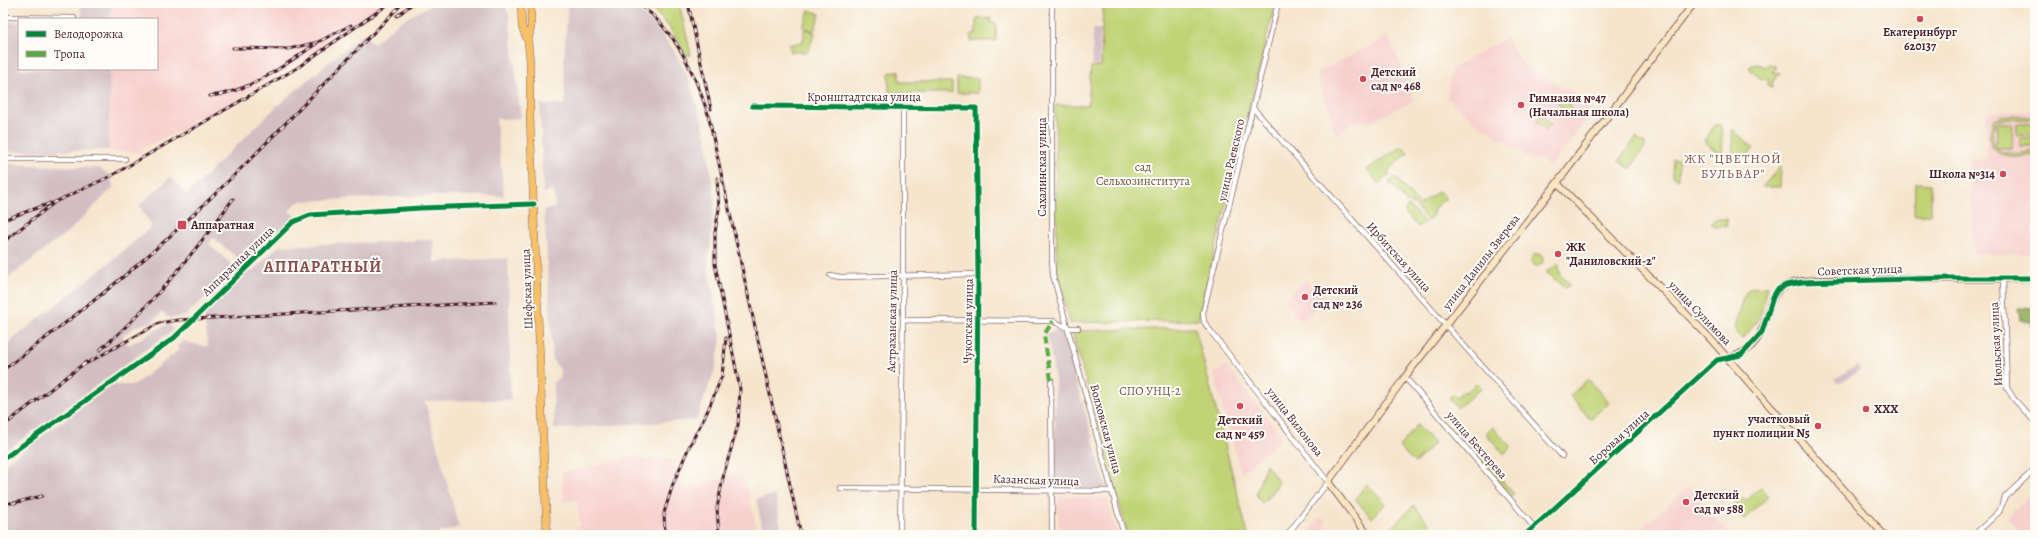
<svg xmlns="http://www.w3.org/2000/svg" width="2038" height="538" font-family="Alegreya,serif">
	<rect width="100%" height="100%" fill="#fdfcf7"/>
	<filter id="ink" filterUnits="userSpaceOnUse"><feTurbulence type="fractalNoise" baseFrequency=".025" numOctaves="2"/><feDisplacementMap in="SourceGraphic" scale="8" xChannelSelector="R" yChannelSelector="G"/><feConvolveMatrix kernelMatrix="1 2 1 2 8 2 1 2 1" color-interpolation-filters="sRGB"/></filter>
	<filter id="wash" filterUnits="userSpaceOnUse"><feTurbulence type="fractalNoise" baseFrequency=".012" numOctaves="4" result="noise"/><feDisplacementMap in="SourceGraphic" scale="16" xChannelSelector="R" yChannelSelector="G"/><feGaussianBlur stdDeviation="0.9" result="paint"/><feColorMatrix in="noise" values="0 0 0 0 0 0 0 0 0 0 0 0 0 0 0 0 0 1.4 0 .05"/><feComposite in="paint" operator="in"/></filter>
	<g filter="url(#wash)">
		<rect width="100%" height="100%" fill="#f6e5cd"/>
		<path fill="#f7d0cd" d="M111 3H384L312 54 242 96 210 113 191 120V126L145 147 139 153 108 150 110 69H157V19H111Z
			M1388 37 1412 86 1413 101 1374 120 1353 122 1338 134 1332 127 1331 114 1321 91 1316 73Z
			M1506 38 1525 67 1576 94 1593 112 1550 167 1539 158 1532 160 1475 122 1447 98 1451 69Z
			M2035 111V254H1973L1970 159 1987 158 1986 112Z
			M1306 279 1325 300 1301 321 1284 300Z
			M1226 365 1283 438 1241 473 1214 374Z
			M638 456 639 459 672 460 683 492 741 471 748 491 758 535H577L576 527 580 526 577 500 563 502 562 473Z
			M1688 487 1731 535H1634Z
			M2031 493 2035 497V535H2024L2007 518Z
			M1057 496 1107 498 1117 535H1059Z
			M1320 517 1326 520 1324 527 1344 533 1343 535H1306Z"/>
		<path fill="#d2bec3" d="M81 3H111V19H82Z
			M435 3H504L509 15 521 118 496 119 504 196H420L301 201 295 204 289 211 295 216 252 256 240 260 213 238 209 244 236 269 185 316 169 318 162 312 153 322 136 326 122 336 129 345 169 323 173 330 3 453V347L114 259 152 226 139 206 171 177 186 195 277 106 364 33 373 44 401 21Z
			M568 3H629L634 6 656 27 674 51 687 75 697 105 706 136 715 202 708 266 721 338 716 367 696 420 554 429 553 383 560 376V369L553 361 544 209 555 208 554 190 547 191 543 194 540 105 565 104 564 58Z
			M3 22H19V69H110L108 150 3 152Z
			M1093 29H1101L1099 65H1092Z
			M3 164 99 168 111 176 113 188 70 230 3 282Z
			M434 240V262L508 258 511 400 425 401 459 527 433 535H8L3 520V465L112 385H134L179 350 177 347 182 341 208 347 204 316 249 271 252 272 279 246Z
			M1061 328 1107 489 1055 488V379L1047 335Z
			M1857 365 1860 370 1838 384 1835 379Z
			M775 495 783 535H764L756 499Z"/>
		<path fill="#c1d376" stroke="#867950" d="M648 3H679L691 55H686L669 27Z
			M1103 3H1275L1198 320 1070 323 1057 275 1055 105H1088L1091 67 1101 66Z
			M809 10 820 14 814 31 803 27Z
			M991 18V23H996V41H971V34H976V19Z
			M806 29 815 33 808 52H791L789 45 802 42 804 37V30Z
			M1758 64 1766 67 1768 64 1774 65 1776 69 1772 72 1780 73 1774 81H1772L1773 87 1768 85V79H1761L1749 68 1751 65Z
			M899 70V82H952V93H889V73Z
			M957 78H978V93H957Z
			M1563 96 1573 109 1570 119 1557 102Z
			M2013 115 2035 118V121L2010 118 1996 121 1992 136 1995 148C2004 155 2024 155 2035 150V154C2023 158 2002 158 1992 149L1989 138 1993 120 2001 116Z
			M1542 116 1551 126 1546 131 1536 121Z
			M1997 123H2013L2012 148H1996Z
			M2017 124H2035V136L2017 135Z
			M1715 125H1721L1723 157 1704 141Z
			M1732 129 1754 148 1742 161 1733 160Z
			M1636 138 1646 145 1630 169 1619 161Z
			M2020 138 2034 139V146H2020Z
			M1401 146 1408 153 1388 171 1390 174 1379 184 1367 170C1378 160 1390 156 1401 146Z
			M1673 159H1679L1678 180 1672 176Z
			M1781 166 1780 187H1762Z
			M1395 177 1418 203 1414 206 1409 201 1407 203 1389 182Z
			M1915 183 1931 184V215H1914Z
			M1439 191 1446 198 1435 207 1432 217 1428 221 1416 207Z
			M1408 205 1425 222 1418 227 1404 212Z
			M1715 219H1727V226L1716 227 1711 224Z
			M1531 260a6 6 0 1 1 12 0a6 6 0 1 1-12 0Z
			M1559 264 1560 275 1570 284 1566 288 1546 272Z
			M1768 287 1759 319 1743 339 1737 334 1735 329 1742 300 1746 292 1751 288Z
			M1195 328 1248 535H1128L1072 331Z
			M1588 379 1609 403 1590 419 1570 396Z
			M1477 383 1482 388 1457 408 1449 398 1453 394 1456 397 1464 391 1465 393Z
			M1417 425 1434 443 1415 463 1399 447Z
			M1493 427 1511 446 1504 454 1486 434Z
			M1478 453 1514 494 1511 497 1475 455Z
			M1266 464 1279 483 1262 504 1256 494Z
			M1367 484 1386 503 1372 518 1355 499Z
			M1761 487 1769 496 1744 519 1733 507 1743 498 1746 501Z
			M1414 505 1433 529 1426 535H1384Z"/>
		<path fill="#98b567" stroke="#716a49" d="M2018 308H2035V381L2033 327 2031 322 2020 320Z"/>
	</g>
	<g filter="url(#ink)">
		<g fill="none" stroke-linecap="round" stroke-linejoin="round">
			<g stroke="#866464" stroke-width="6">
				<path id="street" d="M1052 3V259L1053 275 1124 535
					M1278 3 1203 313 1204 322 1212 333 1328 482 1287 535
					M3 17 74 18
					M752 106 976 108 978 274 976 535
					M1253 108 1562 456
					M3 159H125
					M830 275 840 277 978 274
					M2003 278 2007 388 2014 399 2035 422
					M903 320 1053 321 1068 328H1078
					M1405 377 1534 527
					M1051 380 1052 535
					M3 459 174 338 293 222 310 215 421 208 534 204
					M840 488 1112 491
					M528 535 548 530
					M900 535 903 313V108
					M1525 535 1717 360 1728 358
					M1974 535 1999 512 2005 497 2035 469"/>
			</g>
			<g stroke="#866464" stroke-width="8">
				<path id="secondary" d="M1557 183 1707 335 1884 535
					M1728 358C1776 347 1760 297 1784 286 1803 277 1829 281 1850 280 1912 278 1973 279 2035 278
					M1368 535 1328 482 1405 377 1557 183 1694 3"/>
			</g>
			<g stroke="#866464" stroke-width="8">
				<path id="primary" d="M521 3 522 27 528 42 530 61V117L547 535
					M528 42 531 27V3"/>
			</g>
			<use href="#street" stroke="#fff" stroke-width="4.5"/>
			<use href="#secondary" stroke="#fbe6c4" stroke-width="6"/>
			<use href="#primary" stroke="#f6c16b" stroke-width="7"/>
			<g stroke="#4a1f2b" stroke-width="3">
				<path id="rail" d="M638 3C676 31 694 71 708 114L801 535
					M688 3 711 109
					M397 16 413 3
					M233 48 289 49 318 42 351 25
					M210 96C250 92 283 66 316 44
					M717 178 719 209 715 232V264L740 389 738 425 724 473 717 508 719 535
					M3 220 51 203
					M3 242 55 202 111 176 297 68 390 3
					M100 350C151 307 193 254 233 199
					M82 366 159 323 178 320 495 302
					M3 370C53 333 103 295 150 254 239 176 319 87 403 3
					M3 426 86 362
					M3 503H14L42 496
					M665 535 664 513 673 484 689 447 708 410 722 376 726 338"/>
			</g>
			<use href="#rail" stroke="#fdfcf7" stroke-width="1.5" stroke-dasharray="4.5" stroke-linecap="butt"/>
			<path stroke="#57aa44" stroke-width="4" stroke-dasharray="8 4" stroke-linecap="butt" d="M1051 380 1044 335 1053 321"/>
			<g stroke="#fdfcf7" stroke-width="8">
				<path id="cycleway" d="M752 106 976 108 978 274 976 535
					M3 459 174 338 293 222 310 215 421 208 534 204
					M1525 535 1717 360 1741 355 1746 350 1762 332 1773 297 1777 290 1786 285 1802 282 1950 278H2035"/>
			</g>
			<use href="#cycleway" stroke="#00873e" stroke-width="5"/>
		</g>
	</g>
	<g fill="#d1495b" stroke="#fdfcf7" stroke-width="1.5">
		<circle cx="1920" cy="19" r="4"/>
		<circle cx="1363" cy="79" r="4"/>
		<circle cx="1521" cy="105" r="4"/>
		<circle cx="2003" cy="174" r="4"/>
		<rect x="177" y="220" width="10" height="10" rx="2"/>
		<circle cx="1558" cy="254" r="4"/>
		<circle cx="1305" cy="297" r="4"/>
		<circle cx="1240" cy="406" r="4"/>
		<circle cx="1866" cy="409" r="4"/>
		<circle cx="1818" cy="426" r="4"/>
		<circle cx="1686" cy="502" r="4"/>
	</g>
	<g text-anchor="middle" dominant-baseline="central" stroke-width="4" stroke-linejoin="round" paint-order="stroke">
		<g font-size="12" font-weight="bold" fill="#4a1f2b" stroke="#fdfcf7" text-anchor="start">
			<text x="1920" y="32" text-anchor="middle">Екатеринбург<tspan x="1920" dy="14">620137</tspan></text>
			<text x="1371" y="72">Детский<tspan x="1371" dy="14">сад № 468</tspan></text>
			<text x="1529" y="98">Гимназия №47<tspan x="1529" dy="14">(Начальная школа)</tspan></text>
			<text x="1995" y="174" text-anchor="end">Школа №314</text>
			<text x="191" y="225">Аппаратная</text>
			<text x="1566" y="247">ЖК<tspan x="1566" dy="14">"Даниловский-2"</tspan></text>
			<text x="1313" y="290">Детский<tspan x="1313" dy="14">сад № 236</tspan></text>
			<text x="1874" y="409">XXX</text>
			<text x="1810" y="419" text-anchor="end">участковый<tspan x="1810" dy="14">пункт полиции N5</tspan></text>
			<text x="1240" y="420" text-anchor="middle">Детский<tspan x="1240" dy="14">сад № 459</tspan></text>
			<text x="1694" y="495">Детский<tspan x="1694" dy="14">сад № 588</tspan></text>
		</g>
		<g font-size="12" fill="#4a1f2b" stroke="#fdfcf7">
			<text x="864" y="97">Кронштадтская улица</text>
			<text transform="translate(1231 160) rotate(-77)">улица Раевского</text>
			<text transform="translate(1042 167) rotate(-90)">Сахалинская улица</text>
			<text transform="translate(1399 257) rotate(48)">Ирбитская улица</text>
			<text transform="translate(238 261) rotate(-44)">Аппаратная улица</text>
			<text transform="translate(1481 262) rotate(-52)">улица Данилы Зверева</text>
			<text transform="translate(1860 270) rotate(-2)">Советская улица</text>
			<text transform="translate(527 289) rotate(-92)">Шефская улица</text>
			<text transform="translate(1700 313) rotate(46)">улица Сулимова</text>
			<text transform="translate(892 321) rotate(-89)">Астраханская улица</text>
			<text transform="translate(968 321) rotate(-89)">Чукотская улица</text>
			<text transform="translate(1996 344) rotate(-93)">Июльская улица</text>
			<text transform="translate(1295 422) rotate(52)">улица Вилонова</text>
			<text transform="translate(1106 429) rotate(75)">Волховская улица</text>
			<text transform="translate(1619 437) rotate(-42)">Боровая улица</text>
			<text transform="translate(1477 445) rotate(49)">улица Бехтерева</text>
			<text transform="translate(1036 480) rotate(2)">Казанская улица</text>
		</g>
		<g font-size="12" fill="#6e5542" stroke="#fdfcf7">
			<text x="1143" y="167">сад<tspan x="1143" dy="14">Сельхозинститута</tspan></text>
			<text x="1150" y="391">СПО УНЦ-2</text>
		</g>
		<g font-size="13" letter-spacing="1" fill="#85504f" stroke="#fdfcf7">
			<text x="1733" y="158">ЖК "ЦВЕТНОЙ<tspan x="1733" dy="15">БУЛЬВАР"</tspan></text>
		</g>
		<g font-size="16" font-weight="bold" letter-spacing="1" fill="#85504f" stroke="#fdfcf7">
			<text x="323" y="267">АППАРАТНЫЙ</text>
		</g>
	</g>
	<rect width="2038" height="538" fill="none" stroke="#fdfcf7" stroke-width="16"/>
	<rect x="18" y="18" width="140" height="52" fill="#fdfcf7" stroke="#b5a4a5"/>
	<rect x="26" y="31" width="20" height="6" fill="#00873e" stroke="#b5a4a5"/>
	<text x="54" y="38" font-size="12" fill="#4a1f2b">Велодорожка</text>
	<rect x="26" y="51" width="20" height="6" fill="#57aa44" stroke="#b5a4a5"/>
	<text x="54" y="58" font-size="12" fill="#4a1f2b">Тропа</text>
</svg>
